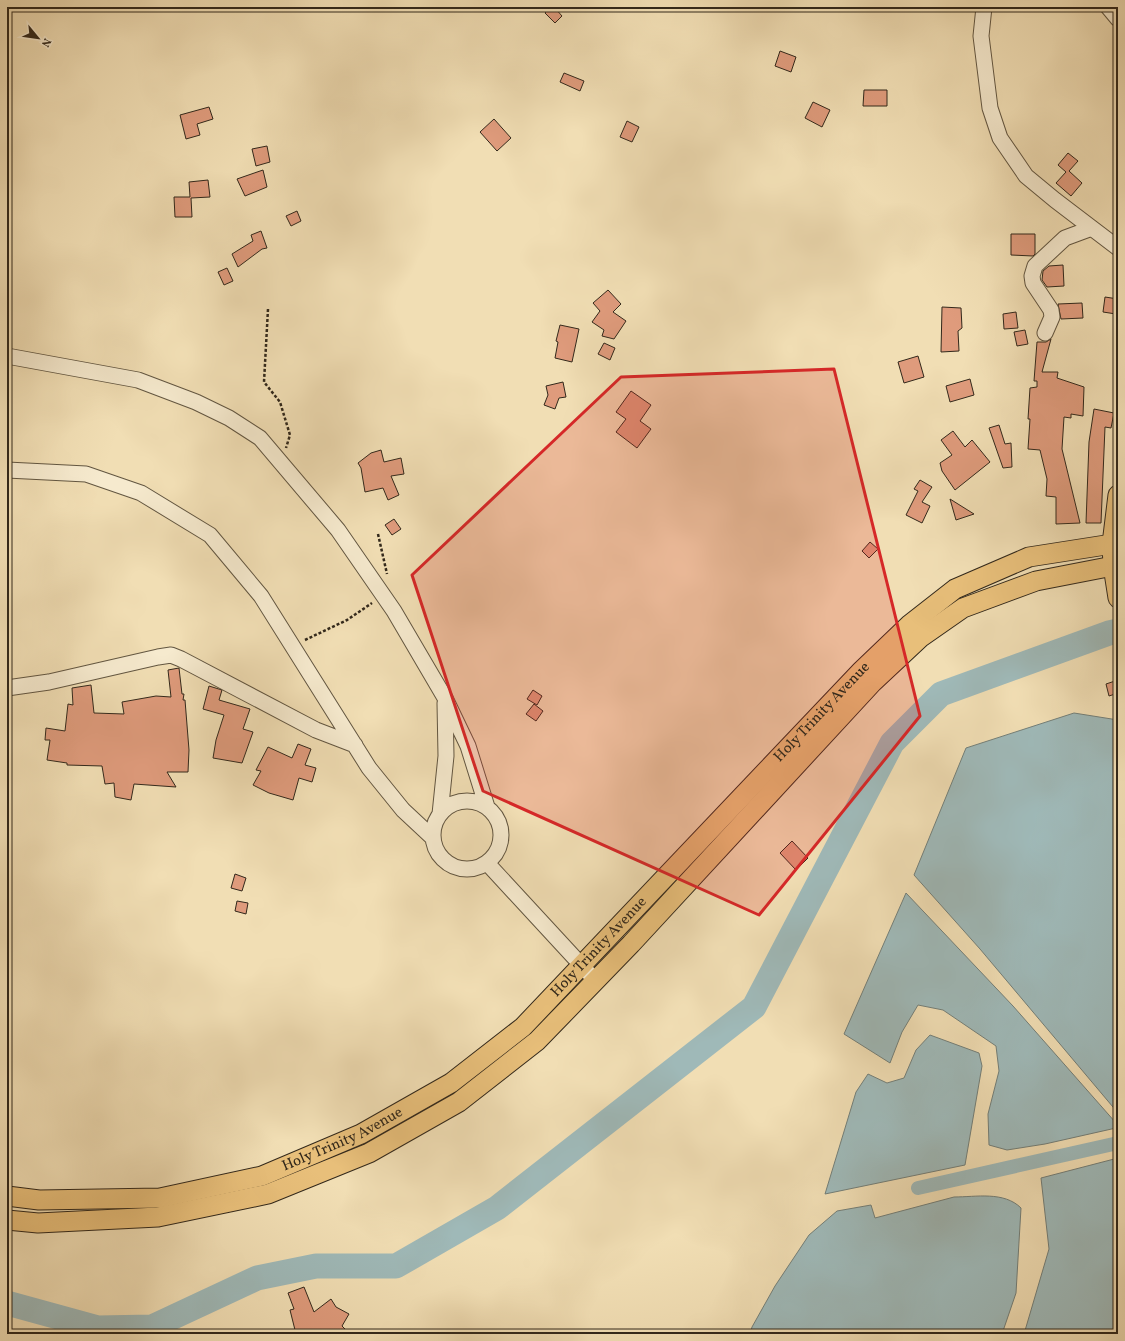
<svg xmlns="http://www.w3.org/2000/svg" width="1125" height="1341" font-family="Vollkorn,serif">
	<rect width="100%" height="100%" fill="#f1deb4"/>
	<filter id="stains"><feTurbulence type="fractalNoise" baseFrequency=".005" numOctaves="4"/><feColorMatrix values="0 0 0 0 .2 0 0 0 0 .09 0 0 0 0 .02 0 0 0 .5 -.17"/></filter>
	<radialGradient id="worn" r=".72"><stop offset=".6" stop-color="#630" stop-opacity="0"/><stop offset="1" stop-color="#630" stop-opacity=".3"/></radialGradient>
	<path fill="#9fb9b8" stroke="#737f79" d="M1074 713 1118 720V1113L980 949 914 875 966 748Z
		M906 893 1013 1006 1116 1123V1128L1045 1144 1007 1150 989 1145 988 1114 999 1071 996 1046 943 1010 918 1005 902 1032 890 1063 844 1034Z
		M930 1035 979 1053 982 1066 965 1165 825 1194 856 1092 868 1074 887 1083 904 1078 916 1050Z
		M1118 1158V1334H1024L1049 1249 1041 1178Z
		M954 1197C976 1197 1004 1191 1021 1208L1016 1293 1002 1334H750L752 1327 775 1286 809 1235 837 1211 871 1205 875 1218Z"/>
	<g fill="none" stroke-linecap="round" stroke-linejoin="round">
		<path stroke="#9fb9b8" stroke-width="14" d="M918 1188 1118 1143"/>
		<path stroke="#9fb9b8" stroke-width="25" d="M7 1303 98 1328 152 1327 257 1278 316 1266H396L497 1208 754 1007 892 743 941 694 1109 633 1118 631"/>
	</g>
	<path fill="#df9b7c" stroke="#32281b" d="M550 7H554L562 16 555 23 545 13Z
		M780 51 796 57 791 72 775 66Z
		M564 73 584 81 580 91 560 82Z
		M864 90H887V106H863Z
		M813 102 830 110 822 127 805 118Z
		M209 107 213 119 197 124 200 135 186 139 180 115Z
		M494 119 511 138 497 151 480 132Z
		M627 121 639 127 632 142 620 137Z
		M267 146 270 162 256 166 252 149Z
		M1068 153 1078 161 1069 171 1082 183 1071 196 1056 183 1066 172 1058 165Z
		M263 170 267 187 245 196 237 179Z
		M208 180 210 197 191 198 192 217H175L174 197H190L189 182Z
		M297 211 301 221 291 226 286 216Z
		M261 231 267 248 262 249 238 267 232 254 253 241 251 235Z
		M1011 234H1035V254L1033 256 1011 255Z
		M1063 265 1064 286 1047 287 1042 280 1043 271 1049 266Z
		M227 268 233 281 224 285 218 272Z
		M608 290 621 304 613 312 626 321 614 339 602 336 604 330 592 322 600 311 593 303Z
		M1105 297 1118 299 1116 314 1103 312Z
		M1082 303 1083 318 1061 319 1058 304Z
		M942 307 961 308 962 328 958 331 959 351 941 352Z
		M1016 312 1018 328 1004 329 1003 314Z
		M560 325 579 329 572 362 555 358 558 342 556 341Z
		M1025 330 1028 344 1017 346 1014 332Z
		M1051 339 1042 372H1058L1057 378 1084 387 1083 416 1071 414V418L1064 417 1062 449 1080 523 1056 524V497L1046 496 1047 479 1040 450 1028 449 1030 419H1028L1030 388 1037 387V381H1034L1037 342H1046Z
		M604 343 615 348 610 360 598 354Z
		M918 356 924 377 904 383 898 362Z
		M970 379 974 395 950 402 946 386Z
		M563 382 566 397 559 398 555 409 544 405 548 395 546 386Z
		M631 391 651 405 640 421 651 429 637 448 616 432 626 419 616 412Z
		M1094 409 1114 413 1111 428 1105 427 1101 523H1086L1089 442Z
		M999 425 1005 444 1011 443 1012 467 1003 468 989 428Z
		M953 431 965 447 972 440 990 462 955 490 942 471 940 463 952 455 941 440Z
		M381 450 384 462 401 458 404 474 391 476 399 495 388 500 383 488 365 492 361 468 358 463 371 453Z
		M920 480 932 487 922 502 930 506 922 523 906 515 918 491 914 489Z
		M950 499 974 514 956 520Z
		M394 519 401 529 392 535 385 525Z
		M870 542 878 549 869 558 862 551Z
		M179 668 182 694H184L183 700H185L189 750 188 772H167L176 787 134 784 131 800 115 797 114 783 105 784 102 766 67 765V763L47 760 50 740H45L46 728 65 731 68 704 73 705 72 688 91 685 94 713 124 714 122 702 156 696 171 697 168 670Z
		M1118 680V693L1109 696 1106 684Z
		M209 686 222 690 219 700 250 709 243 729 253 732 242 763 213 758 216 740 224 715 203 709Z
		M533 690 542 696 537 705 527 699Z
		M534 704 543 711 536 721 526 714Z
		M298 744 311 749 305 765 316 768 312 782 299 778 293 800 269 793 253 785 261 771 256 770 268 747 292 758Z
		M792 841 808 858 796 870 780 853Z
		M235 874 246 878 242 891 231 888Z
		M237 901 248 903 246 914 235 911Z
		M304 1287 314 1312 331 1299 336 1307 349 1314 342 1326 350 1334H296L290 1310 294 1309 288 1293Z"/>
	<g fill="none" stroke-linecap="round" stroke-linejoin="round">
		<g stroke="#625641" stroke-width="17">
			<path id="minor" d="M984 7 981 36 990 108 1000 138 1026 176 1055 200 1118 248
				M1108 7 1118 19
				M1045 333 1052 317 1051 310 1033 283 1032 276 1035 266 1065 238 1092 228
				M7 356 138 380 196 402 229 418 260 438 338 530 394 611 445 698 468 746 487 807
				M7 470 86 474 141 493 210 535 261 596 369 768 403 810 433 838
				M7 688 49 682 158 657 171 655 181 659 316 730 355 745
				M433 835a34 34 0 1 1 68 0a34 34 0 1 1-68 0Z
				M440 814 446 756 445 703
				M487 863 595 980"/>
		</g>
		<g stroke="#32281b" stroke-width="21">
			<g id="major">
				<path d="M1118 495 1112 544 1113 566 1118 598"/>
				<path id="s1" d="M7 1196 39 1200 160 1198 262 1176 361 1134 451 1083 523 1027 862 670 909 625 955 589 1029 557 1112 544"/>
				<path d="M7 1220 38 1223 158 1217 268 1194 369 1153 459 1102 537 1041 631 944 873 682 920 638 963 608 1036 581 1113 566"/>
			</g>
		</g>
		<path stroke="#32281b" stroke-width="2.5" stroke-dasharray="3 2" stroke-linecap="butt" d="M268 309 264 382 280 402 290 435 286 448
			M378 534 387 574
			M305 640 347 620 372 603"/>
		<use href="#minor" stroke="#f6eace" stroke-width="15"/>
		<use href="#major" stroke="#e8bf7a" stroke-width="19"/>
	</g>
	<path fill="#d62828" fill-opacity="0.2" stroke="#d62828" stroke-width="3" stroke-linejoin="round" d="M834 369 920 716 759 915 483 791 412 575 621 377Z"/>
	<g text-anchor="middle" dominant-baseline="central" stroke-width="4" stroke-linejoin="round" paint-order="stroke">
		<g font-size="15" fill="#32281b" stroke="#f6eace">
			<text stroke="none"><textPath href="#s1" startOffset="994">Holy Trinity Avenue</textPath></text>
			<text stroke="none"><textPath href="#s1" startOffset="670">Holy Trinity Avenue</textPath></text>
			<text stroke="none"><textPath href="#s1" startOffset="346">Holy Trinity Avenue</textPath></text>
		</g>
	</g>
	<rect width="1125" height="1341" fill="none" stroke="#f1deb4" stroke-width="24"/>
	<rect x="8" y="8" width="1109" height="1325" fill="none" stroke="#32281b" stroke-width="2"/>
	<rect x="12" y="12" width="1101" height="1317" fill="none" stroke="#32281b"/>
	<g transform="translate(38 38) rotate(119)" stroke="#f6eace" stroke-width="3" paint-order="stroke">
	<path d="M0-3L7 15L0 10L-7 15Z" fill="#32281b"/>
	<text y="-6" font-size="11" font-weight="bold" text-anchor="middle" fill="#32281b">N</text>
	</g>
	<rect width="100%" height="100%" filter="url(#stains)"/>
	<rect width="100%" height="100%" fill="url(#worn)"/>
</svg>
